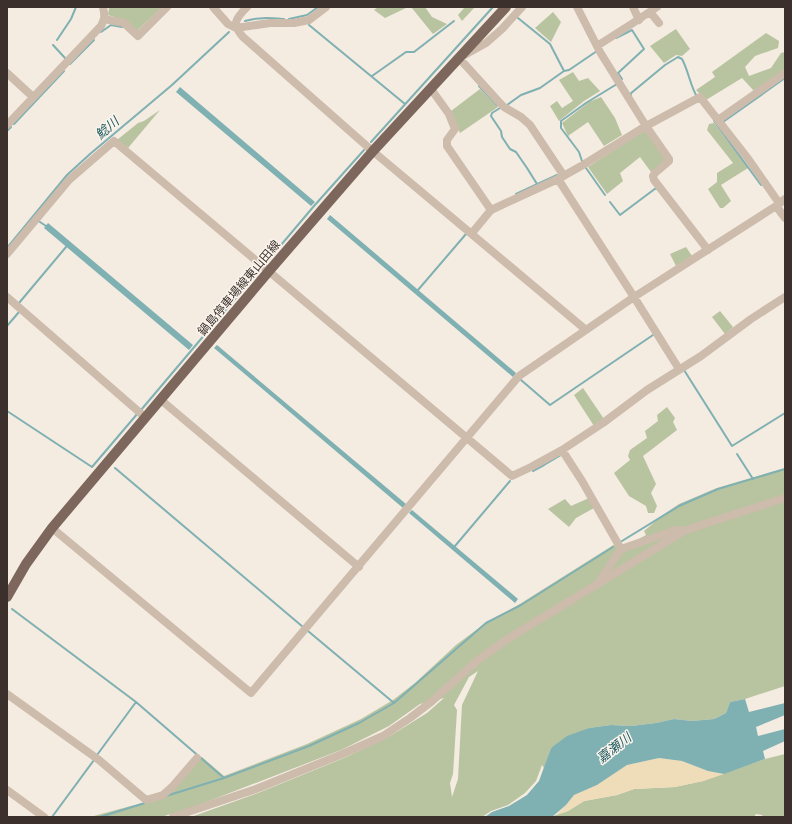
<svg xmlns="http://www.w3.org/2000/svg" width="792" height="824" font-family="'Work Sans','Noto Sans JP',sans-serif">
	<rect width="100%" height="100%" fill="#f4ebe1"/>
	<path fill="#b8c4a0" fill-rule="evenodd" d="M110 7H162L137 31 126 21 108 15 109 8Z
		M378 7H408L385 18 374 10Z
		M411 7H425L432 17 447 24 433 34Z
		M465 7H475L462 21 458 15Z
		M553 12 561 22 551 42 535 28Z
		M676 29 690 49 682 56 676 55 664 63 650 46Z
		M766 33 779 41 778 48 755 56 745 67 749 76 771 68 781 53 785 52V70L754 91 742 78 706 100 696 90 715 77 712 72Z
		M573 72 579 81 588 78 600 91 584 101 559 121 550 106 557 101 562 108 573 101 559 80Z
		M480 89 498 107 460 133 451 111Z
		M601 97 615 118 622 135 604 146 588 122 568 136 562 123 589 102Z
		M160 110 128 148 117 140 138 123 144 121Z
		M714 123 748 168 721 185 731 201 723 208H720L708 189 717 182V173L733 163 707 130 709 124Z
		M646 129 666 159 651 172 640 157 620 173 623 181 607 194 588 167Z
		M686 247 692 256 676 266 670 254Z
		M720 311 733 327 725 334 712 317Z
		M583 388 604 419 594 426 574 395Z
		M667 407 675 418 673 422 677 430 643 456 656 484 651 493 657 506 654 513H648L646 506 629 496 614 473 630 460 628 456 630 450 647 438 645 431 658 421 657 415Z
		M785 468V686L745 699 730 702 726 713 714 719 692 721 674 719 656 723 631 726 611 725 589 728 551 748 544 768 542 765 536 781 525 793 508 805 491 811 482 817H191L258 793 344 758 390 736 427 713 444 698 420 704 389 726 341 750 191 808 161 817H90L142 803 169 794 202 757 224 776 307 744 361 719 393 700 415 683 456 645 487 622 515 607 615 544H630L646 535 644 531 663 515 679 504 717 488ZM478 671 462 705 458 779 452 797 450 783 453 774 457 710 454 705 469 677Z
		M589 498 594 508 576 518 569 527 548 509 565 499 571 506Z
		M785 754V817H763L762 815 756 814 754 817H552L556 815 568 811 584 801 617 795 634 789 675 787 703 781 765 759Z"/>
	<path fill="#efdcb8" d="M659 758 682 761 708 771 724 774 703 781 675 787 634 789 617 795 584 801 568 811 556 815 566 805 574 795 597 785 627 765Z"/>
	<path fill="#7fb0b2" d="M180 87 315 202 311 206 176 92Z
		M330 215 516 373 513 377 327 219Z
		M48 223 193 345 189 350 44 228Z
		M217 345 406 504 403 508 214 348Z
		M412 510 518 599 515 603 409 513Z
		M745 699 749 712 785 703V715L756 727 758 736 785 729V741L763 751 765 759 724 774 708 771 682 761 659 758 627 765 597 785 574 795 566 805 552 817H485L492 812 509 806 527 795 539 781 551 748 567 736 589 728 611 725 631 726 656 723 674 719 692 721 714 719 726 713 730 702Z"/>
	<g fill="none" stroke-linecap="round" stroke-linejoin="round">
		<path stroke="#7fb0b2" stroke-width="2" d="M518 18 550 44 564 71
			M289 19 307 15 318 7
			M245 21C258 17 270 18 284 19
			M309 25 405 104
			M101 32 111 25 122 27
			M616 38 632 30 644 49 618 73 622 79
			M57 40 71 19 76 7
			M53 45 65 58
			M70 64 94 40
			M372 76 406 52H414L454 21
			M479 86 497 105
			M631 95 630 94 665 65 678 57 682 59C688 70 690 84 696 95
			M507 105 521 95 540 88 564 71 569 70 597 51
			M500 108 492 113 491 116 501 131 502 137 510 149 516 152 527 168 537 184
			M714 121 761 185
			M723 122 785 78
			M14 124 64 71
			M7 131 11 127
			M371 142 493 7
			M582 161 579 152 561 128V121L586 103 617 84 618 85
			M586 168 605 195
			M516 194 557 175
			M610 202 620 215 656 188 657 189
			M37 220 46 226
			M7 248 67 175 90 154 172 85 229 32
			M264 265 314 206 364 150
			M418 290 466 234
			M19 303 66 247
			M7 326 19 312
			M684 370 732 446 785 413
			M521 380 550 405 653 335
			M141 410 261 268
			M7 411 92 467 138 413
			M737 454 753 479
			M115 468 303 627
			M533 471 544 465 561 455
			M622 541 679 506 718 489 785 469
			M455 546 510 481
			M12 609 136 702 224 778
			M308 631 394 703
			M97 755 136 702
			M166 796 224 778 309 746 359 723 394 703 486 623 521 605 613 547
			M52 817 94 760
			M100 817 145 803"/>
		<path stroke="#cdbbac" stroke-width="8" d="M213 7 228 24 236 28 270 23H294L309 20 326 7
			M247 7C236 18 231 24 243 37L369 148 586 330
			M522 7 502 29 486 43 459 58 498 101 504 107 521 117 530 125 564 176
			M577 7 600 52 646 126 669 159V161L655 173 653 176 654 180 708 250
			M633 7 639 20
			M650 12 659 23
			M104 19 124 23 138 36 167 7
			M597 46 633 23 657 7
			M7 73 33 97
			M431 89 449 114 455 129 447 140V146L491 210
			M718 120 785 73
			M7 125 101 26C105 18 105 16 103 7
			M558 179 634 297 679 369
			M776 206 785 218
			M472 233 491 210 558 179 583 165 646 126 700 97 749 160 779 203
			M7 254 69 180 114 141 512 476 531 467 562 450 603 423 647 390 701 356 751 319 785 297
			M7 297 146 418
			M161 400 359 567
			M562 450 582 481 621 549
			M52 528 251 693 519 376 634 297 776 206 785 199
			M600 580 621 549 676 530 684 531
			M7 694 99 760 146 800 163 795 172 787 197 758
			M7 790 44 817
			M173 817 256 789 340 755 383 736 410 718 431 702 478 660 506 640 671 539 684 531 698 526 785 498"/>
		<path stroke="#7d675c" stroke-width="10" d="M7 597 26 564 52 528 269 271 373 151 506 7"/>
	</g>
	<g text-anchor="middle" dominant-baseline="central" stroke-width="3" stroke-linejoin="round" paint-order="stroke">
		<g font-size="12" fill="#3b302b" stroke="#fbf5ee">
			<text transform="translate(239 288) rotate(-50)">鍋島停車場線東山田線</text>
		</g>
		<g font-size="13" font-style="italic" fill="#1f5a5e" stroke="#fbf5ee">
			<text transform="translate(107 128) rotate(-41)">鯰川</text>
			<text transform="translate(614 748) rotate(-38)">嘉瀬川</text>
		</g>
	</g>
	<rect width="792" height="824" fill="none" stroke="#3b302b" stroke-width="16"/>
</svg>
